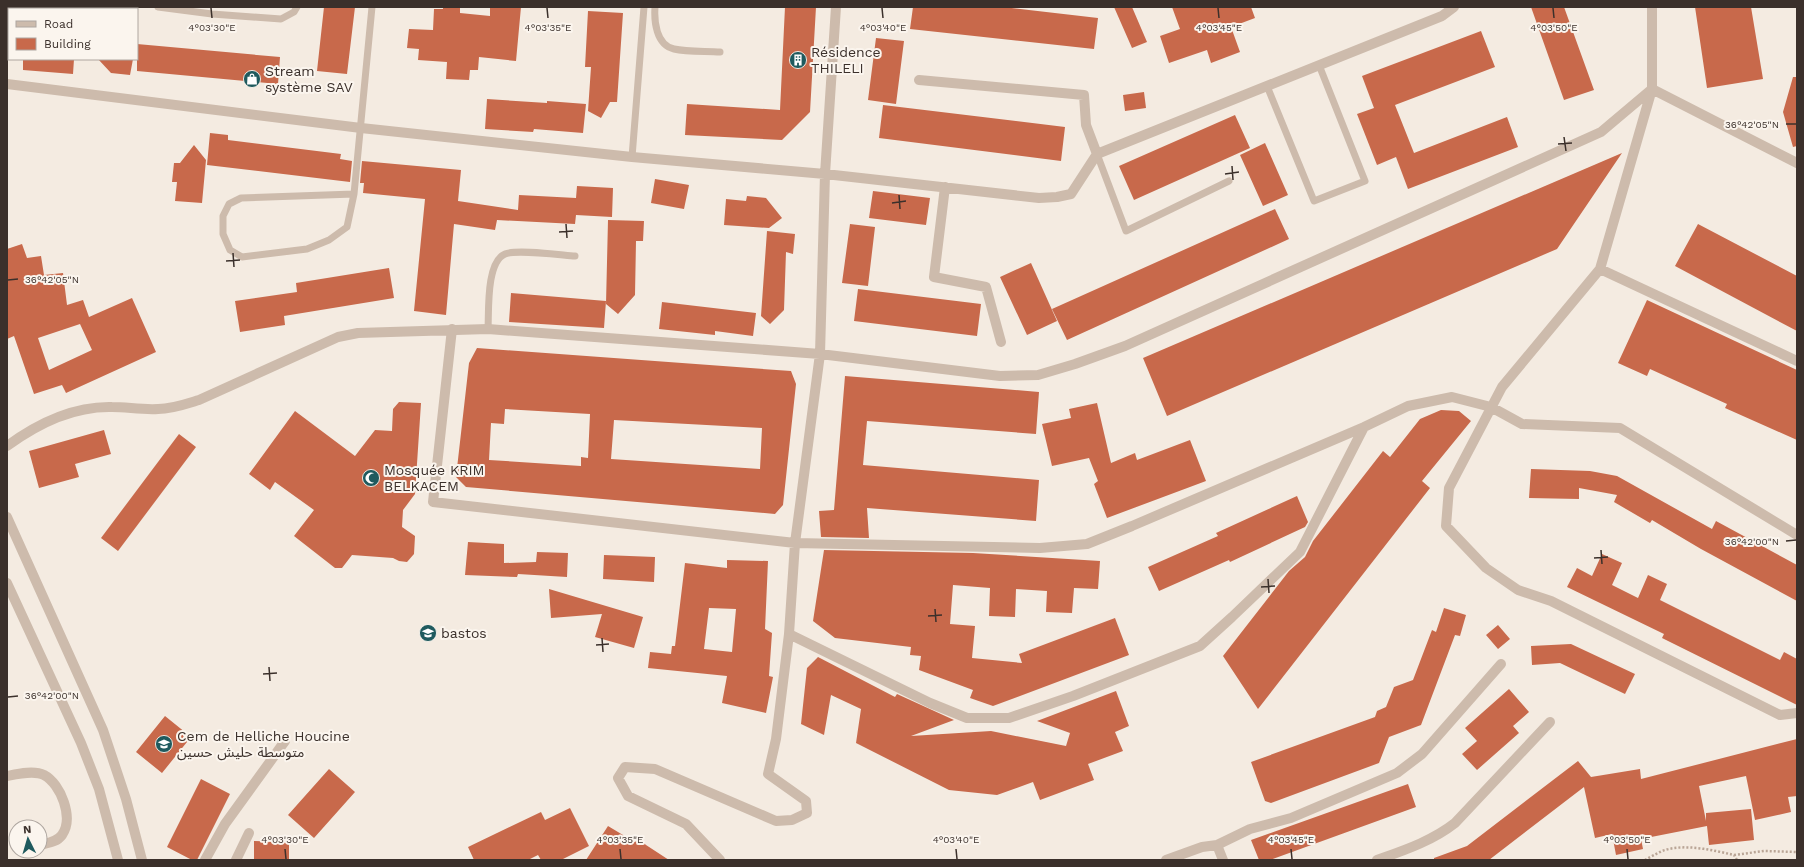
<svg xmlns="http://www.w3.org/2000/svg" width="1804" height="867" font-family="'Work Sans','Noto Sans Arabic',sans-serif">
	<rect width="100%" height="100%" fill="#f4ebe1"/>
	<path fill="#c8694b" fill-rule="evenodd" d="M324 7H355L347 74 317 71Z
		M443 7H460V13L490 16V7H521L516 61 479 57 478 70H470L469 80 446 79 447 62 418 60 419 49 407 48 409 29 433 30 434 9H443Z
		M785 7H816L810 112 782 140 685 135 687 104 780 110Z
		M913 7H1003L1098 18 1094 49 910 29Z
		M1114 7H1132L1147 42 1132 48Z
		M1172 7H1251L1255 18 1231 27 1240 52 1211 63 1207 50 1169 63 1160 36 1180 29Z
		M1531 7H1564L1594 90 1564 100Z
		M1695 7H1751L1763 79 1707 88Z
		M588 11 623 13 617 102H610L601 118 588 111 591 67H585Z
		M1481 31 1495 67 1395 105 1414 153 1507 117 1518 147 1408 189 1396 157 1377 165 1357 114 1374 108 1362 76Z
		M876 38 904 41 896 104 868 100Z
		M137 44 280 57 278 84 137 71Z
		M23 59H74L73 74 23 70Z
		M98 59H133L130 75 111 73Z
		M1793 77H1797V146L1793 147 1783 112Z
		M1144 92 1146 108 1125 111 1123 95Z
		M487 99 547 103V101L586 104 583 133 534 129 533 132 485 129Z
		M883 105 1065 127 1061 161 879 138Z
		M1235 115 1250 148 1134 200 1119 166Z
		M210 133 228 135V140L341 154 340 159 352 161 350 182 207 165Z
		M1265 143 1288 195 1263 206 1240 155Z
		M194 145 206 160 202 203 175 201 177 182H172L174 163H180Z
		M1622 153 1557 249 1167 416 1143 358Z
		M362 161 461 170 458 201 518 210 519 195 576 198 577 186 613 188 612 217 576 215 575 224 497 220 495 230 454 224 446 315 414 311 425 199 363 193 364 183H360Z
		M655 179 689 185 684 209 651 203Z
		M873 191 930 198 926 225 869 218Z
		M747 196 766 198 782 218 769 228 724 225 726 199 746 201Z
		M1275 209 1289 239 1067 340 1052 309Z
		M608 220 644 221 643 241H636L635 295 618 314 606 304Z
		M850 224 875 227 868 286 842 283Z
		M1698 224 1797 276V331L1675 266Z
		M767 231 795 234 793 254 786 252 784 310 770 324 761 316Z
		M22 244 27 258 41 256 44 275 63 273 67 305 83 300 89 317 132 298 156 352 66 393 62 385 34 394 14 336 7 339V249ZM80 324 92 350 49 370 38 338Z
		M1031 263 1057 321 1027 335 1000 277Z
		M389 268 394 298 284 316 285 325 240 332 235 301 297 292 296 283Z
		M858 289 981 304 977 336 854 321Z
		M511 293 606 301 604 328 509 322Z
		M1647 300 1797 370V440L1725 408 1727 404 1650 369 1647 376 1618 363Z
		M662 302 756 313 753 336 715 331V335L659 329Z
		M477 348 791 371 796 384 783 505 775 514 466 487 456 477 469 363ZM505 409 590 414 588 458 581 457V466L489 460 491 423 504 424ZM614 420 762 428 760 469 611 459Z
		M845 376 1039 392 1036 434 867 421 863 465 1039 480 1036 521 867 508 869 538 821 537 819 511 834 510Z
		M399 402 421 403 415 494 403 510 402 527 415 536 414 554 407 562 399 561 393 558 352 555 342 568H335L294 536 314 510 275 482 270 490 249 474 295 411 355 456 375 430 392 431 393 409Z
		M1097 403 1111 463 1135 453 1137 460 1190 440 1206 481 1107 518 1094 484 1098 481 1089 458 1052 466 1042 424 1071 418 1069 409Z
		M1441 410 1459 411 1471 421 1422 481 1430 488 1258 709 1223 656 1289 571 1305 557 1313 541 1383 451 1390 457 1420 419Z
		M104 430 111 454 75 464 79 477 39 488 29 451Z
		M179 434 196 447 118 551 101 538Z
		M1531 469 1590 471 1617 476 1712 529 1716 521 1797 565V601L1701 549 1652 520 1650 523 1614 502 1617 495 1579 488V499L1529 498Z
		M1297 496 1308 522 1305 527 1230 562 1229 560 1159 591 1148 567 1218 536 1216 533Z
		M468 542 504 544V563L536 562 537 552 568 553 567 577 518 574 517 577 465 575Z
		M824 550 973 553 1100 561 1098 589 1074 588 1072 613 1046 612 1047 591 1016 589 1015 617 989 616 990 588 953 585 950 624 975 626 972 658 1022 663 1019 654 1115 618 1129 655 993 706 970 698 973 690 919 670 921 656 910 655 911 647 835 638 813 621Z
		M1602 554 1622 563 1612 585 1638 598 1648 575 1667 584 1660 600 1780 660 1784 652 1797 659V705L1662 638 1664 634 1567 587 1577 568 1592 576Z
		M604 555 655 557 654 582 603 579Z
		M727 560 768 561 765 629 772 633 769 676 773 677 766 713 722 703 727 676 648 668 650 652 671 654 672 646H675L685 563 727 568ZM709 608 736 609 732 652 704 649Z
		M549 589 643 617 634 648 595 637 602 614 551 618Z
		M1444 608 1466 615 1460 636 1455 635 1421 725 1389 737 1379 763 1271 803 1265 801 1251 762 1375 717 1377 711 1386 707 1394 687 1413 680 1432 630 1436 632Z
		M1498 625 1510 639 1498 649 1486 635Z
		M1571 644 1635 674 1625 694 1560 663 1532 665 1531 646Z
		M818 657 895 697 897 694 954 720 911 736 991 731 1066 746 1070 733 1037 721 1116 691 1129 726 1115 732 1123 751 1088 764 1094 780 1040 800 1033 782 997 795 949 790 856 743 861 709 831 695 824 735 801 724 807 668Z
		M1509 689 1529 712 1513 726 1519 733 1477 770 1462 754 1477 741 1465 728Z
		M165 716 191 737 162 773 136 752Z
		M1797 739V796L1788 797 1791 812 1755 820 1746 776 1699 786 1706 821V813L1751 809 1754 840 1709 845 1707 826 1641 839 1643 849 1616 855 1612 834 1595 838 1584 787 1489 860H1434V858L1467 846 1578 761 1591 777 1640 769 1641 779Z
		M329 769 355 792 314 838 288 815Z
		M201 779 230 794 197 860H192L167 847Z
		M1408 784 1416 807 1270 860H1259L1251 840Z
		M570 808 589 846 561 860H541L538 855 528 860H474L468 847 541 812 545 820Z
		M608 826 623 835 631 843 641 840 646 845 669 860H586Z
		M254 841 289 842V860H254Z"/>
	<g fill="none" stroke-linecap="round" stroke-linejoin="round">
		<path stroke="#b9a596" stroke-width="2.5" stroke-dasharray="2 2" stroke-linecap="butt" d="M1734 855 1764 851 1797 852
			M1645 860C1650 857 1656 854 1662 851 1684 843 1712 850 1734 855L1737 860"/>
		<path stroke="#cdbbac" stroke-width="7" d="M158 7 212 14 281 19 294 12 297 7
			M655 7C654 21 656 45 674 49 687 52 706 51 720 52
			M1267 86 1314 201 1365 181 1319 65
			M1097 154 1126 231 1229 181
			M632 157 644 7
			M354 194 241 198 229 204 223 216V234L230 250 242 257 307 249 329 240 347 227 354 194 372 7
			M488 329C489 311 486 262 505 254 516 249 561 255 575 256"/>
		<path stroke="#cdbbac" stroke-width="10" d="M7 84 361 128 632 157 825 174 1039 198 1057 197 1071 194 1097 154 1086 125 1084 95 919 80
			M1097 154 1442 16 1454 7
			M1797 163 1652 89 1600 269 1502 387 1449 488 1446 526 1486 568 1518 590 1551 601 1780 715 1797 713
			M945 187 934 277 986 287 1001 342
			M1600 269 1797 361
			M452 329 433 502 795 543 1040 548 1087 544 1132 526 1364 427 1408 406 1452 397 1491 407 1522 424 1620 428 1797 535
			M7 446C37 424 74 406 112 407 127 407 142 410 158 409 172 409 186 404 199 400L338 337 358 333 488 329 820 354 1000 376 1038 375 1075 364 1125 346 1601 132 1652 89V7
			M7 517 103 730 126 799 142 860
			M7 583 81 743 99 789 118 860
			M789 634 930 703 967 718H1009L1073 696 1200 646 1232 617 1300 552 1364 427
			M7 776C17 774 34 770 44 775 61 784 74 818 62 835 57 842 48 843 40 845
			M1217 845 1250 829 1291 818 1397 773 1422 754 1501 664
			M205 860 225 824 285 741
			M236 860 249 833
			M720 860 686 824 628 796 618 778 625 767 655 769 776 821 792 820 807 813 806 801 768 774 776 739 789 634 795 543 820 354 825 174 836 7
			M1166 860 1202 847 1217 845 1223 860
			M1377 860C1405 850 1432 841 1455 823L1550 722"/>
	</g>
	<path fill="none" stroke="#3b302b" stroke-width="1.5" d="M211 8 212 18M547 8 548 18M882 8 883 18M1218 8 1219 18M1553 8 1554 18M1786 124H1796M1564 137 1566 151M1558 144 1572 143M1232 166 1233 180M1225 174 1239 172M899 195 900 209M892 203 906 201M566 224 567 238M559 232 573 231M233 253 234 267M226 261 240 260M8 280 18 279M1786 541 1796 540M1601 550 1602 564M1594 558 1608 557M1268 579 1269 593M1261 587 1275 586M935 609 936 622M928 616 942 615M602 638 603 652M596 645 609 644M269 667 270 681M263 674 277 673M8 697 18 696M285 849 286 859M620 849 621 859M956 849 957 859M1291 849 1292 859M1627 849 1628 859"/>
	<defs>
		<g id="building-disc" transform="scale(0.9)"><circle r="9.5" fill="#1f5a5e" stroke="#fbf5ee"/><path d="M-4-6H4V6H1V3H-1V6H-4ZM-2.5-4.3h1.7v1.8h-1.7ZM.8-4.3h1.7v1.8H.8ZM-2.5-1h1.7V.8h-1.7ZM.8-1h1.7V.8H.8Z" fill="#fff"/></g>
		<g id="shop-disc" transform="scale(0.9)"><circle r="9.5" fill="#1f5a5e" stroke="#fbf5ee"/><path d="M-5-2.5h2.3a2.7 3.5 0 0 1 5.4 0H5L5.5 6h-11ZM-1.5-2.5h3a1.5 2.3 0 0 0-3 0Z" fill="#fff"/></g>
		<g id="mosque-disc" transform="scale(0.9)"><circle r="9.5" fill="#1f5a5e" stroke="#fbf5ee"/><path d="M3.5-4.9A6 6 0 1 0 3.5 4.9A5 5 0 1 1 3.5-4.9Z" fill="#fff"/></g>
		<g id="university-disc" transform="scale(0.9)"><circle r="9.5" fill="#1f5a5e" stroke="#fbf5ee"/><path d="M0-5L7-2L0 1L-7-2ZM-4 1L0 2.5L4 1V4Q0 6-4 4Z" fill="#fff"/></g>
		<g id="school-disc" transform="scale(0.9)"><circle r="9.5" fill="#1f5a5e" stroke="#fbf5ee"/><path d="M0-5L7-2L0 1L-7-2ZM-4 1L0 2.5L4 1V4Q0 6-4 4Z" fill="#fff"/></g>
	</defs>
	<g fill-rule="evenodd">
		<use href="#building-disc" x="798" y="60"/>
		<use href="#shop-disc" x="252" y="79"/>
		<use href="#mosque-disc" x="371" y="478"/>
		<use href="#university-disc" x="428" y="633"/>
		<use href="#school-disc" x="164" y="744"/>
	</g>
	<g text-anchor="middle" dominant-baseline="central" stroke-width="4" stroke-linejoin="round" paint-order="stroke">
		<g font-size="14" fill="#3b302b" stroke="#fbf5ee" text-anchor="start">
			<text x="811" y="52">Résidence<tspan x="811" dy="16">THILELI</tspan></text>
			<text x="265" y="71">Stream<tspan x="265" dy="16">système SAV</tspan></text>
			<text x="384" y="470">Mosquée KRIM<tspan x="384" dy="16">BELKACEM</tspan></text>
			<text x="441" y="633">bastos</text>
			<text x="177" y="736">Cem de Helliche Houcine<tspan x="177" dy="16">متوسطة حليش حسين</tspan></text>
		</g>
	</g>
	<g font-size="10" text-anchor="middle" fill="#3b302b" stroke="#fbf5ee" stroke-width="4" stroke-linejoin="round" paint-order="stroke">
		<text x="212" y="31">4°03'30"E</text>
		<text x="548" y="31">4°03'35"E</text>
		<text x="883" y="31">4°03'40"E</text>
		<text x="1219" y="31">4°03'45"E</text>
		<text x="1554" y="31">4°03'50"E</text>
		<text x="1752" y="128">36°42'05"N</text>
		<text x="52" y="283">36°42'05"N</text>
		<text x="1752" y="545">36°42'00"N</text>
		<text x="52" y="699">36°42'00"N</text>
		<text x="285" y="843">4°03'30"E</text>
		<text x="620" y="843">4°03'35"E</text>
		<text x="956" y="843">4°03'40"E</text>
		<text x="1291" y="843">4°03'45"E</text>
		<text x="1627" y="843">4°03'50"E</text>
	</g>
	<rect width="1804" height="867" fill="none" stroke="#3b302b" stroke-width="16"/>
	<rect x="8" y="8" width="130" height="52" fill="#fbf5ee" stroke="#aea6a0"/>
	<rect x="16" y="21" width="20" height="6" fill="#cdbbac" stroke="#aea6a0"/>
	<text x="44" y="28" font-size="12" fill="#3b302b">Road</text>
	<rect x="16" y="38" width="20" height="12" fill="#c8694b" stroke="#aea6a0"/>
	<text x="44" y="48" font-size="12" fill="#3b302b">Building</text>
	<g transform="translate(28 839) rotate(355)"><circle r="19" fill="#fbf5ee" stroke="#aea6a0"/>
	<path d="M0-3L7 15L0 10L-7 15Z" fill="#1f5a5e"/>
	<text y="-6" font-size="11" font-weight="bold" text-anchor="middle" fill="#3b302b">N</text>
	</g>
</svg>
